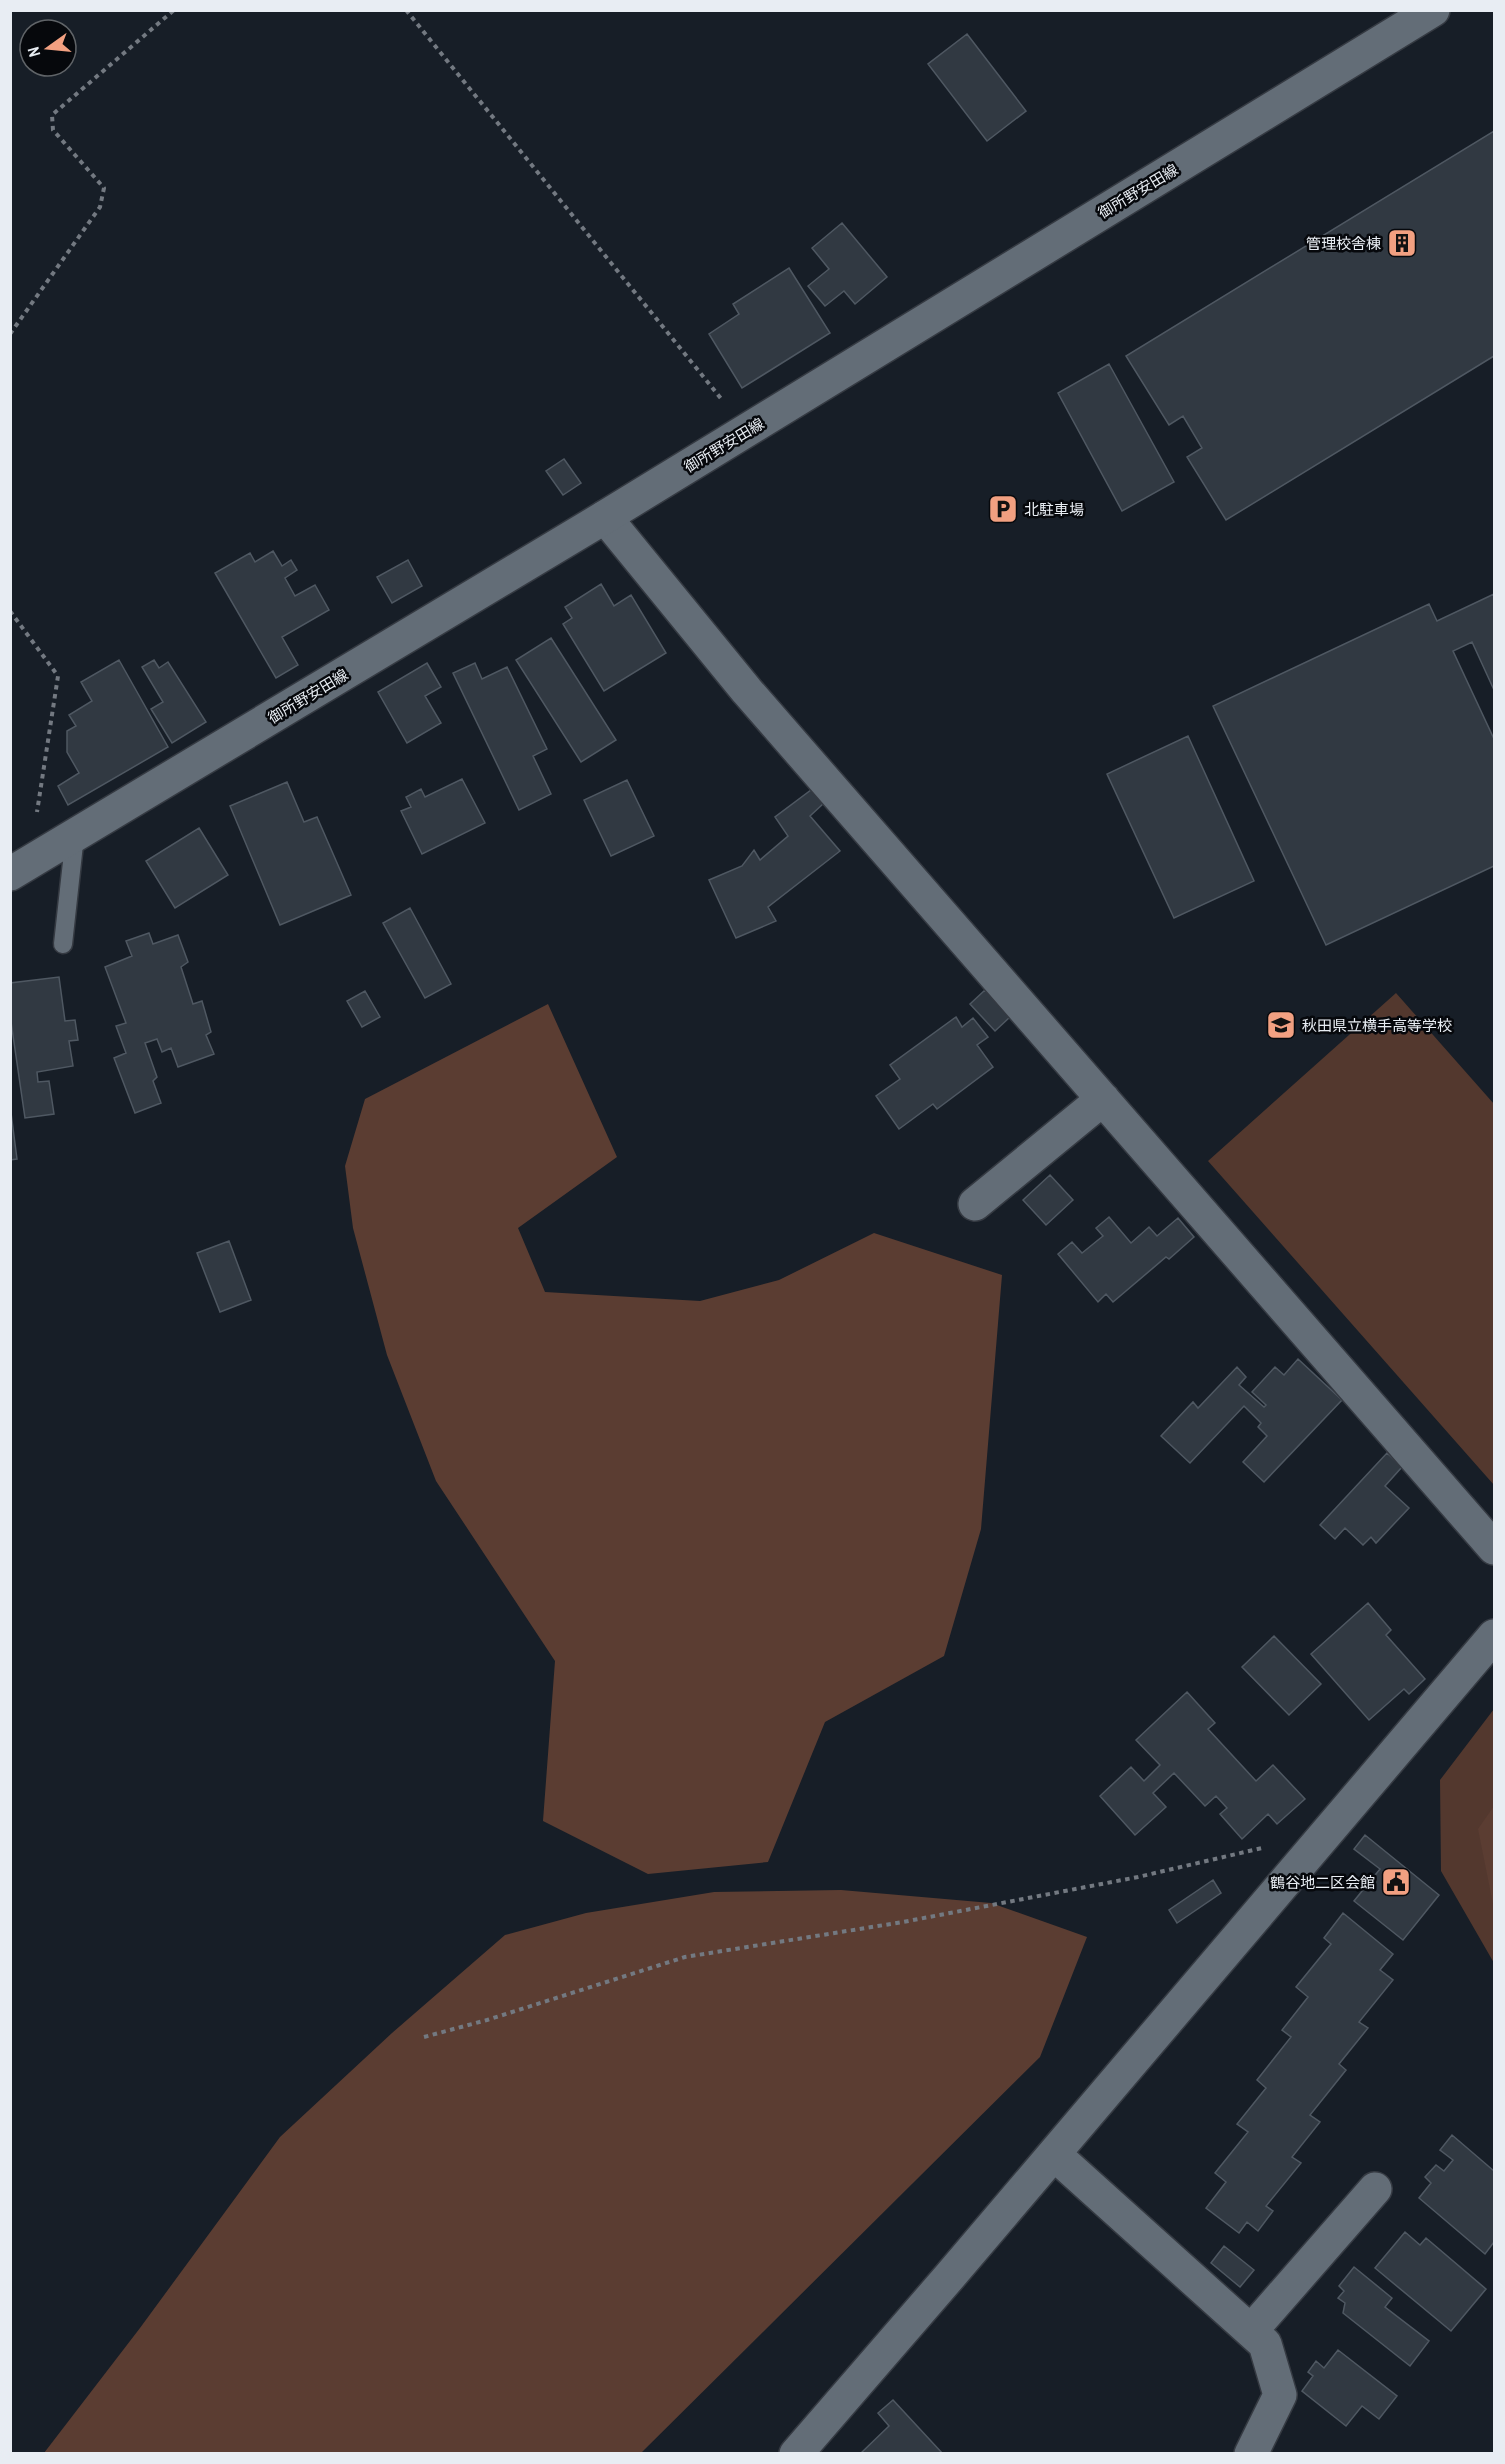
<svg xmlns="http://www.w3.org/2000/svg" width="1505" height="2464" font-family="'Archivo Narrow','Noto Sans JP',sans-serif">
	<rect width="100%" height="100%" fill="#171e27"/>
	<path fill="#53382e" d="M1396 993 1494 1104V1485L1208 1161Z
		M1494 1709V1963L1441 1871 1440 1780Z"/>
	<path fill="#5b3d32" d="M548 1004 617 1157 518 1228 545 1292 700 1301 779 1280 874 1233 1002 1275 981 1529 944 1656 825 1722 768 1862 648 1874 543 1821 555 1661 436 1481 387 1355 353 1228 345 1166 365 1099Z
		M1494 1806V1909L1478 1829Z
		M841 1890 991 1903 1087 1937 1040 2057 641 2453H44L140 2328 280 2137 392 2033 505 1935 586 1913 714 1892Z"/>
	<path fill="#313942" stroke="#4f5862" stroke-width="1.5" d="M967 34 1026 111 987 141 928 64Z
		M1494 131V356L1226 520 1187 457 1202 448 1183 416 1169 425 1126 356Z
		M842 223 887 277 855 304 844 291 825 306 808 286 829 269 812 248Z
		M789 268 830 333 742 388 709 334 739 314 733 304Z
		M1109 364 1174 482 1122 511 1058 393Z
		M564 459 581 483 563 495 546 471Z
		M273 551 282 566 291 560 297 570 285 578 295 596 315 585 329 610 282 637 298 665 276 678 215 573 250 553 255 562Z
		M408 560 422 586 392 603 377 577Z
		M601 584 614 606 631 595 666 653 604 691 563 624 572 618 565 607Z
		M1494 594V690L1472 642 1453 651 1494 739V866L1326 945 1213 706 1429 604 1437 621Z
		M551 638 616 740 581 762 516 660Z
		M119 660 168 747 68 805 58 786 79 773 67 752V731L76 726 69 715 92 701 81 682Z
		M154 660 159 668 168 662 206 722 172 743 151 709 163 702 142 667Z
		M427 663 441 687 425 696 441 723 407 743 378 692Z
		M475 663 482 679 507 667 547 749 533 756 551 794 519 810 453 673Z
		M1188 736 1254 881 1174 918 1107 774Z
		M462 779 485 823 422 854 401 811 411 807 406 797 421 789 425 797Z
		M627 780 654 836 611 856 584 800Z
		M287 782 304 822 317 817 351 895 280 925 230 806Z
		M811 790 824 803 810 816 840 851 768 907 776 921 736 938 709 880 742 866 754 850 760 860 788 836 775 817Z
		M199 828 228 875 175 908 146 861Z
		M410 908 451 984 425 998 383 923Z
		M149 933 153 944 178 935 188 962 181 967 193 1004 202 1001 211 1032 206 1035 214 1054 178 1067 171 1048 162 1052 157 1039 145 1043 157 1077 153 1081 161 1103 135 1113 114 1058 126 1053 116 1026 126 1023 105 967 132 956 126 941Z
		M59 977 65 1021 75 1020 78 1040 69 1041 73 1066 37 1072 38 1082 49 1081 54 1114 25 1118 10 1015V983Z
		M985 990 1010 1017 995 1031 970 1004Z
		M365 991 380 1017 362 1027 347 1001Z
		M956 1017 962 1027 973 1018 988 1037 977 1045 993 1067 937 1109 933 1104 899 1129 876 1096 900 1079 890 1065Z
		M10 1105 17 1159 10 1160Z
		M1050 1175 1073 1200 1046 1225 1023 1200Z
		M1109 1217 1131 1243 1149 1227 1157 1236 1178 1218 1194 1237 1169 1259 1166 1257 1113 1302 1106 1294 1098 1302 1058 1254 1072 1242 1082 1253 1103 1236 1096 1228Z
		M229 1241 251 1300 220 1312 197 1253Z
		M1298 1359 1342 1400 1264 1482 1243 1462 1267 1436 1258 1427 1261 1423 1244 1406 1190 1463 1161 1436 1193 1402 1198 1408 1237 1367 1246 1377 1239 1385 1264 1407 1266 1405 1252 1392 1275 1367 1284 1375Z
		M1387 1453 1402 1467 1385 1486 1409 1508 1376 1543 1371 1537 1363 1545 1345 1528 1335 1539 1320 1525Z
		M1368 1603 1391 1630 1386 1635 1425 1679 1409 1694 1404 1689 1369 1720 1311 1654Z
		M1274 1636 1321 1684 1289 1715 1242 1667Z
		M1187 1692 1215 1723 1208 1729 1256 1781 1273 1765 1305 1799 1277 1824 1268 1814 1242 1839 1220 1814 1227 1808 1216 1796 1205 1806 1174 1773 1153 1793 1166 1807 1135 1835 1100 1796 1131 1767 1144 1781 1160 1765 1136 1740Z
		M1365 1835 1439 1895 1403 1940 1354 1901 1380 1869 1354 1849Z
		M1213 1880 1221 1893 1177 1923 1169 1910Z
		M1343 1913 1393 1954 1380 1970 1393 1980 1359 2022 1368 2028 1339 2064 1346 2070 1310 2115 1320 2122 1292 2157 1301 2163 1266 2206 1273 2211 1258 2231 1247 2222 1239 2233 1206 2208 1226 2182 1215 2173 1248 2132 1237 2124 1266 2088 1257 2080 1291 2037 1282 2030 1308 1997 1296 1987 1331 1944 1324 1938Z
		M1452 2135 1494 2171V2242L1485 2254 1419 2198 1431 2183 1425 2177 1436 2165 1444 2171 1453 2160 1440 2150Z
		M1405 2232 1420 2245 1426 2238 1486 2289 1451 2331 1375 2268Z
		M1224 2246 1254 2270 1240 2287 1211 2263Z
		M1354 2267 1392 2298 1385 2307 1429 2341 1410 2366 1343 2313 1345 2303 1338 2298 1344 2291 1339 2286Z
		M1338 2350 1397 2396 1379 2419 1362 2406 1346 2426 1302 2391 1313 2376 1308 2372 1316 2361 1324 2368Z
		M893 2400 943 2454H860L889 2426 878 2413Z"/>
	<g fill="none" stroke-linecap="round" stroke-linejoin="round">
		<g stroke="#353a42" stroke-width="21">
			<path id="service" d="M63 944 75 835"/>
		</g>
		<g stroke="#353a42" stroke-width="36">
			<path id="minor" d="M605 517 747 691 1494 1548
				M975 1204 1103 1099
				M1054 2154 1265 2344 1280 2395 1251 2454
				M1251 2331 1375 2189
				M796 2454 950 2276 1494 1636"/>
		</g>
		<g stroke="#353a42" stroke-width="36">
			<path id="secondary" d="M10 874 605 517 1433 10"/>
		</g>
		<path stroke="#737981" stroke-width="4" stroke-dasharray="4.5 4.5" stroke-linecap="butt" d="M406 10 723 401
			M10 334 100 207 104 188 53 130 52 115 174 10
			M10 611 58 676 37 812
			M424 2037 487 2020 685 1957 903 1922 1138 1877 1262 1848"/>
		<use href="#service" stroke="#636d77" stroke-width="18"/>
		<use href="#minor" stroke="#636d77" stroke-width="33"/>
		<use href="#secondary" stroke="#636d77" stroke-width="33"/>
	</g>
	<defs>
		<g id="building-square" transform="scale(1.5)"><rect x="-9" y="-9" width="18" height="18" rx="4" fill="#f2a081" stroke="#06080c"/><path d="M-4-6H4V6H1V3H-1V6H-4ZM-2.5-4.3h1.7v1.8h-1.7ZM.8-4.3h1.7v1.8H.8ZM-2.5-1h1.7V.8h-1.7ZM.8-1h1.7V.8H.8Z" fill="#111"/></g>
		<g id="parking-square" transform="scale(1.5)"><rect x="-9" y="-9" width="18" height="18" rx="4" fill="#f2a081" stroke="#06080c"/><path d="M-3.5-5.5H1a3.5 3.5 0 0 1 0 7H-1V5.5H-3.5ZM-1-3.4V-.6H.8a1.4 1.4 0 0 0 0-2.8Z" fill="#111"/></g>
		<g id="school-square" transform="scale(1.5)"><rect x="-9" y="-9" width="18" height="18" rx="4" fill="#f2a081" stroke="#06080c"/><path d="M0-5L7-2L0 1L-7-2ZM-4 1L0 2.5L4 1V4Q0 6-4 4Z" fill="#111"/></g>
		<g id="civic-square" transform="scale(1.5)"><rect x="-9" y="-9" width="18" height="18" rx="4" fill="#f2a081" stroke="#06080c"/><path d="M-.6-6.5H3V-4.5H.6V-3L4-1V1h2V6H-6V1h2V-1L-.6-3ZM-1.2 2.5V6h2.4V2.5Z" fill="#111"/></g>
	</defs>
	<g fill-rule="evenodd">
		<use href="#building-square" x="1402" y="243"/>
		<use href="#parking-square" x="1003" y="509"/>
		<use href="#school-square" x="1281" y="1025"/>
		<use href="#civic-square" x="1396" y="1882"/>
	</g>
	<g text-anchor="middle" dominant-baseline="central" stroke-width="5" stroke-linejoin="round" paint-order="stroke">
		<g font-size="15" fill="#e8edf3" stroke="#06080c">
			<text transform="translate(1138 191) rotate(-31)">御所野安田線</text>
			<text transform="translate(724 445) rotate(-31)">御所野安田線</text>
			<text transform="translate(308 696) rotate(-31)">御所野安田線</text>
		</g>
		<g font-size="15" fill="#e8edf3" stroke="#06080c" text-anchor="end">
			<text x="1381" y="243">管理校舎棟</text>
			<text x="1024" y="509" text-anchor="start">北駐車場</text>
			<text x="1302" y="1025" text-anchor="start">秋田県立横手高等学校</text>
			<text x="1375" y="1882">鶴谷地二区会館</text>
		</g>
	</g>
	<rect width="1505" height="2464" fill="none" stroke="#e8edf3" stroke-width="24"/>
	<g transform="translate(48 48) rotate(255)"><circle r="28" fill="#06080c" stroke="#606468" stroke-width="1.5"/>
	<path d="M0-4.5L10 22L0 15L-10 22Z" fill="#f2a081"/>
	<text y="-9" font-size="16" font-weight="bold" text-anchor="middle" fill="#e8edf3">N</text>
	</g>
</svg>
